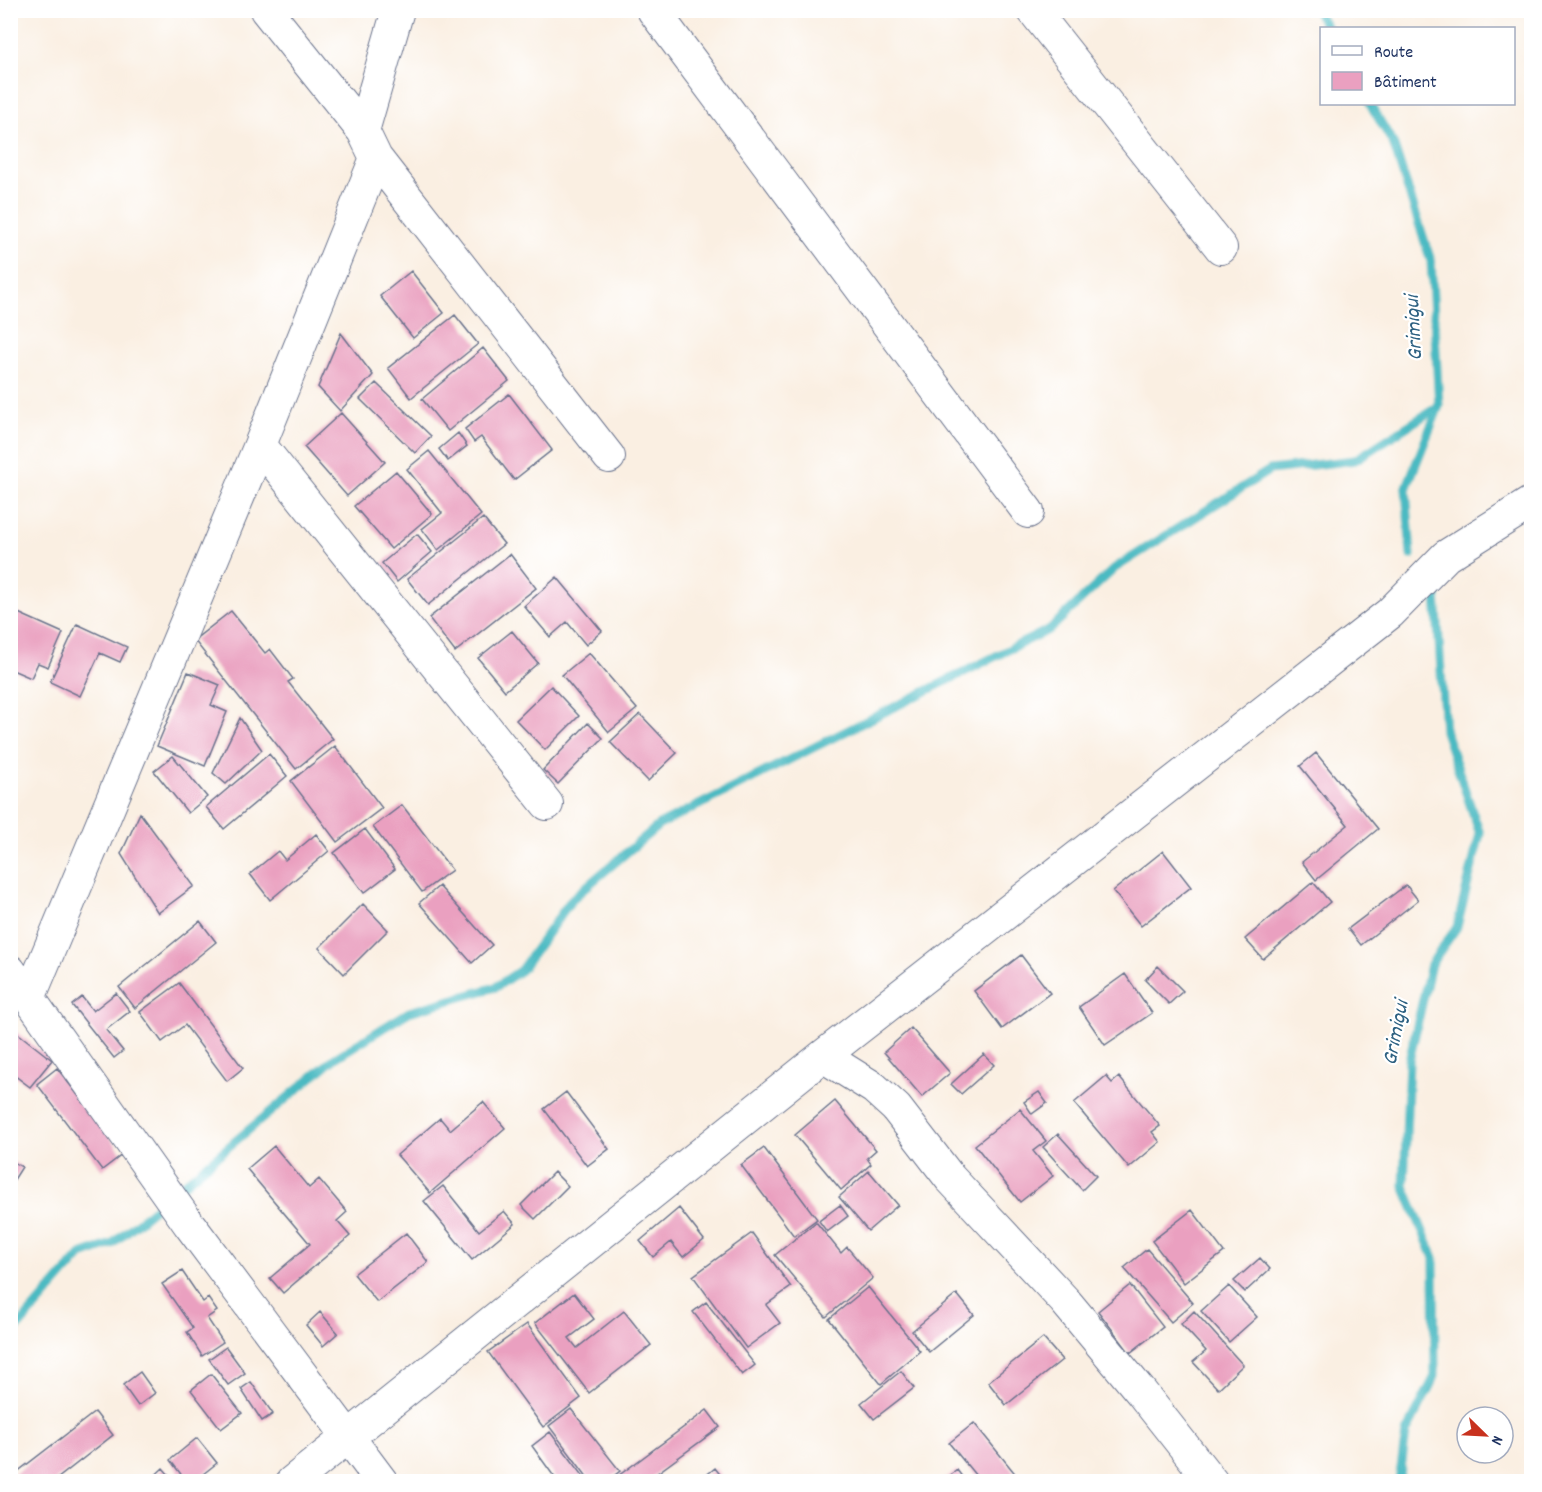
<svg xmlns="http://www.w3.org/2000/svg" width="1542" height="1492" font-family="Dekko,sans-serif">
	<rect width="100%" height="100%" fill="#fff"/>
	<filter id="ink" filterUnits="userSpaceOnUse"><feTurbulence type="fractalNoise" baseFrequency=".0167" numOctaves="2"/><feDisplacementMap in="SourceGraphic" scale="12" xChannelSelector="R" yChannelSelector="G"/><feConvolveMatrix kernelMatrix="1 2 1 2 8 2 1 2 1" color-interpolation-filters="sRGB"/></filter>
	<filter id="wash" filterUnits="userSpaceOnUse"><feTurbulence type="fractalNoise" baseFrequency=".008" numOctaves="4" result="noise"/><feDisplacementMap in="SourceGraphic" scale="24" xChannelSelector="R" yChannelSelector="G"/><feGaussianBlur stdDeviation="1.35" result="paint"/><feColorMatrix in="noise" values="0 0 0 0 0 0 0 0 0 0 0 0 0 0 0 0 0 1.4 0 .05"/><feComposite in="paint" operator="in"/></filter>
	<g filter="url(#wash)">
		<rect width="100%" height="100%" fill="#faefe2"/>
		<g fill="none" stroke-linecap="round" stroke-linejoin="round">
			<path stroke="#4cbac2" stroke-width="9" d="M1316 10 1327 28
				M1370 104 1393 143 1431 261 1439 406 1406 489 1411 555
				M10 1336 81 1255 112 1244 335 1058 409 1012 496 987 521 970 572 899 659 825 1050 629 1115 568 1270 470 1355 460 1439 406
				M1399 1482 1406 1433 1435 1376 1434 1258 1404 1186 1409 1061 1431 964 1457 927 1480 834 1445 731 1436 595"/>
		</g>
		<g id="blocks">
			<path fill="#eaa0c0" d="M411 271 444 313 413 338 380 296Z
				M455 315 478 344 411 398 388 368Z
				M341 333 373 375 340 411 318 387Z
				M483 348 509 381 448 431 422 399Z
				M376 383 431 436 415 453 360 399Z
				M509 394 552 450 514 480 481 437 474 442 465 429Z
				M341 413 385 462 347 496 304 447Z
				M458 433 467 446 448 461 439 449Z
				M429 451 481 515 438 550 422 529 442 513 407 469Z
				M396 471 432 514 391 549 354 506Z
				M483 518 504 544 428 605 407 579Z
				M417 534 432 552 397 582 382 563Z
				M510 554 536 588 455 652 429 618Z
				M557 577 602 631 586 645 567 622 550 637 524 606Z
				M231 611 265 653 270 649 293 679 288 682 333 739 296 769 194 640Z
				M16 612 63 633 48 667 38 663 31 678 10 669V624Z
				M77 624 127 647 120 662 100 653 80 696 50 682Z
				M512 631 538 663 505 691 478 658Z
				M589 653 637 709 609 732 562 675Z
				M188 672 220 685 211 705 227 712 205 766 157 746Z
				M551 686 579 716 545 750 516 720Z
				M640 714 677 753 648 781 610 742Z
				M240 718 262 750 226 784 213 773Z
				M588 723 603 738 558 784 543 770Z
				M335 746 382 808 337 842 291 781Z
				M1316 753 1378 829 1316 880 1302 862 1348 825 1300 766Z
				M269 754 287 776 224 829 206 807Z
				M173 756 207 797 188 813 154 771Z
				M402 805 452 870 422 892 373 827Z
				M140 813 194 886 158 913 121 854Z
				M365 829 395 869 364 893 334 853Z
				M316 834 329 851 270 900 250 874 278 851 285 860Z
				M1163 851 1191 887 1141 926 1113 891Z
				M1313 882 1330 902 1263 959 1245 939Z
				M1406 885 1418 900 1361 945 1348 929Z
				M439 886 492 945 472 963 419 903Z
				M363 904 388 930 344 974 319 948Z
				M200 921 216 942 135 1008 119 987Z
				M1021 955 1050 993 1002 1029 974 991Z
				M1158 966 1183 991 1169 1004 1145 980Z
				M1125 974 1152 1013 1105 1045 1079 1007Z
				M179 983 243 1068 227 1081 185 1025 162 1042 140 1012Z
				M116 993 130 1011 106 1030 123 1051 114 1058 72 1005 82 997 93 1011Z
				M10 1027 52 1060 30 1087 10 1072Z
				M911 1028 950 1073 922 1097 884 1052Z
				M984 1054 994 1065 961 1094 951 1084Z
				M57 1068 123 1154 102 1170 37 1084Z
				M1106 1076 1112 1083 1119 1077 1160 1126 1152 1132 1160 1142 1129 1168 1074 1103Z
				M566 1092 609 1149 587 1166 544 1109Z
				M1039 1092 1047 1103 1032 1114 1024 1102Z
				M835 1101 876 1150 867 1158 871 1164 841 1190 795 1135Z
				M483 1102 505 1128 430 1193 397 1155 440 1118 450 1130Z
				M1020 1109 1046 1141 1033 1151 1053 1176 1020 1202 975 1145Z
				M1058 1134 1096 1176 1082 1190 1043 1147Z
				M274 1146 309 1188 319 1179 347 1212 337 1221 350 1236 283 1293 270 1278 310 1244 247 1169Z
				M764 1148 817 1219 794 1236 741 1165Z
				M10 1160 22 1167 10 1186Z
				M869 1171 898 1205 868 1231 839 1197Z
				M554 1172 568 1186 535 1219 521 1205Z
				M443 1186 479 1231 504 1211 515 1224 472 1260 424 1201Z
				M840 1205 848 1216 827 1232 819 1221Z
				M679 1208 704 1240 683 1257 671 1242 653 1257 640 1241Z
				M1192 1210 1224 1252 1184 1283 1152 1241Z
				M816 1222 841 1253 847 1247 873 1278 826 1317 775 1255Z
				M406 1233 428 1262 377 1302 354 1274Z
				M752 1233 791 1287 766 1305 780 1323 746 1348 693 1276Z
				M1147 1249 1193 1303 1171 1322 1124 1268Z
				M1260 1258 1270 1269 1245 1292 1234 1281Z
				M182 1271 203 1302 208 1298 217 1311 207 1318 223 1342 202 1356 187 1332 193 1328 162 1284Z
				M1130 1285 1163 1327 1130 1353 1098 1311Z
				M1229 1286 1257 1317 1229 1342 1201 1311Z
				M868 1287 920 1351 881 1384 829 1319Z
				M574 1293 594 1319 569 1338 577 1348 624 1311 651 1345 589 1393 535 1323Z
				M957 1294 974 1315 929 1352 912 1331Z
				M706 1302 755 1365 742 1375 693 1312Z
				M1194 1311 1243 1365 1218 1389 1193 1362 1206 1351 1181 1324Z
				M320 1312 338 1333 323 1346 306 1325Z
				M527 1324 581 1398 543 1427 488 1352Z
				M1043 1338 1062 1360 1006 1405 988 1382Z
				M226 1347 245 1373 228 1385 209 1359Z
				M901 1371 914 1388 874 1419 861 1403Z
				M140 1372 155 1393 138 1406 123 1385Z
				M211 1374 242 1413 221 1429 191 1390Z
				M251 1382 273 1414 262 1421 241 1389Z
				M571 1409 620 1471 606 1482H591L549 1426Z
				M707 1410 720 1427 645 1482H610Z
				M95 1412 113 1435 53 1482H16L12 1476Z
				M974 1423 1022 1482H981L949 1443Z
				M550 1432 588 1482H558L532 1446Z
				M197 1438 217 1463 193 1482H187L170 1460Z
				M163 1468 175 1482H148Z
				M715 1468 726 1482H698Z
				M957 1470 966 1482H942Z"/>
		</g>
	</g>
	<g filter="url(#ink)">
		<use href="#blocks" fill-opacity="0" stroke="#69728c" stroke-width="1.5"/>
		<g fill="none" stroke-linecap="round" stroke-linejoin="round">
			<g stroke="#69728c" stroke-width="34">
				<path id="minor" d="M266 10 363 131 376 158 609 457
					M653 10 1028 512
					M1033 10 1221 248
					M363 131 398 10
					M260 445 547 804
					M10 971 189 1224 382 1482
					M30 996 260 445 376 158
					M823 1056 874 1088 896 1108 950 1178 1065 1301 1141 1392 1212 1482
					M292 1482 823 1056 1390 613 1446 556 1532 502"/>
			</g>
			<use href="#minor" stroke="#fff" stroke-width="32"/>
		</g>
	</g>
	<g text-anchor="middle" dominant-baseline="central" stroke-width="4.5" stroke-linejoin="round" paint-order="stroke">
		<g font-size="22" font-style="italic" fill="#2c6081" stroke="#fff">
			<text transform="translate(1415 328) rotate(-93)">Grimigui</text>
			<text transform="translate(1397 1033) rotate(-79)">Grimigui</text>
		</g>
	</g>
	<rect width="1542" height="1492" fill="none" stroke="#fff" stroke-width="36"/>
	<rect x="1320" y="27" width="195" height="78" fill="#ffffff" stroke="#a4acbf" stroke-width="1.5"/>
	<rect x="1332" y="46" width="30" height="9" fill="#ffffff" stroke="#a4acbf" stroke-width="1.5"/>
	<text x="1374" y="57" font-size="18" fill="#1b2f5e">Route</text>
	<rect x="1332" y="72" width="30" height="18" fill="#eaa0c0" stroke="#a4acbf" stroke-width="1.5"/>
	<text x="1374" y="87" font-size="18" fill="#1b2f5e">Bâtiment</text>
	<g transform="translate(1485 1435) rotate(114)"><circle r="28" fill="#ffffff" stroke="#a4acbf" stroke-width="1.5"/>
	<path d="M0-4.5L10 22L0 15L-10 22Z" fill="#c8321e"/>
	<text y="-9" font-size="16" font-weight="bold" text-anchor="middle" fill="#1b2f5e">N</text>
	</g>
</svg>
